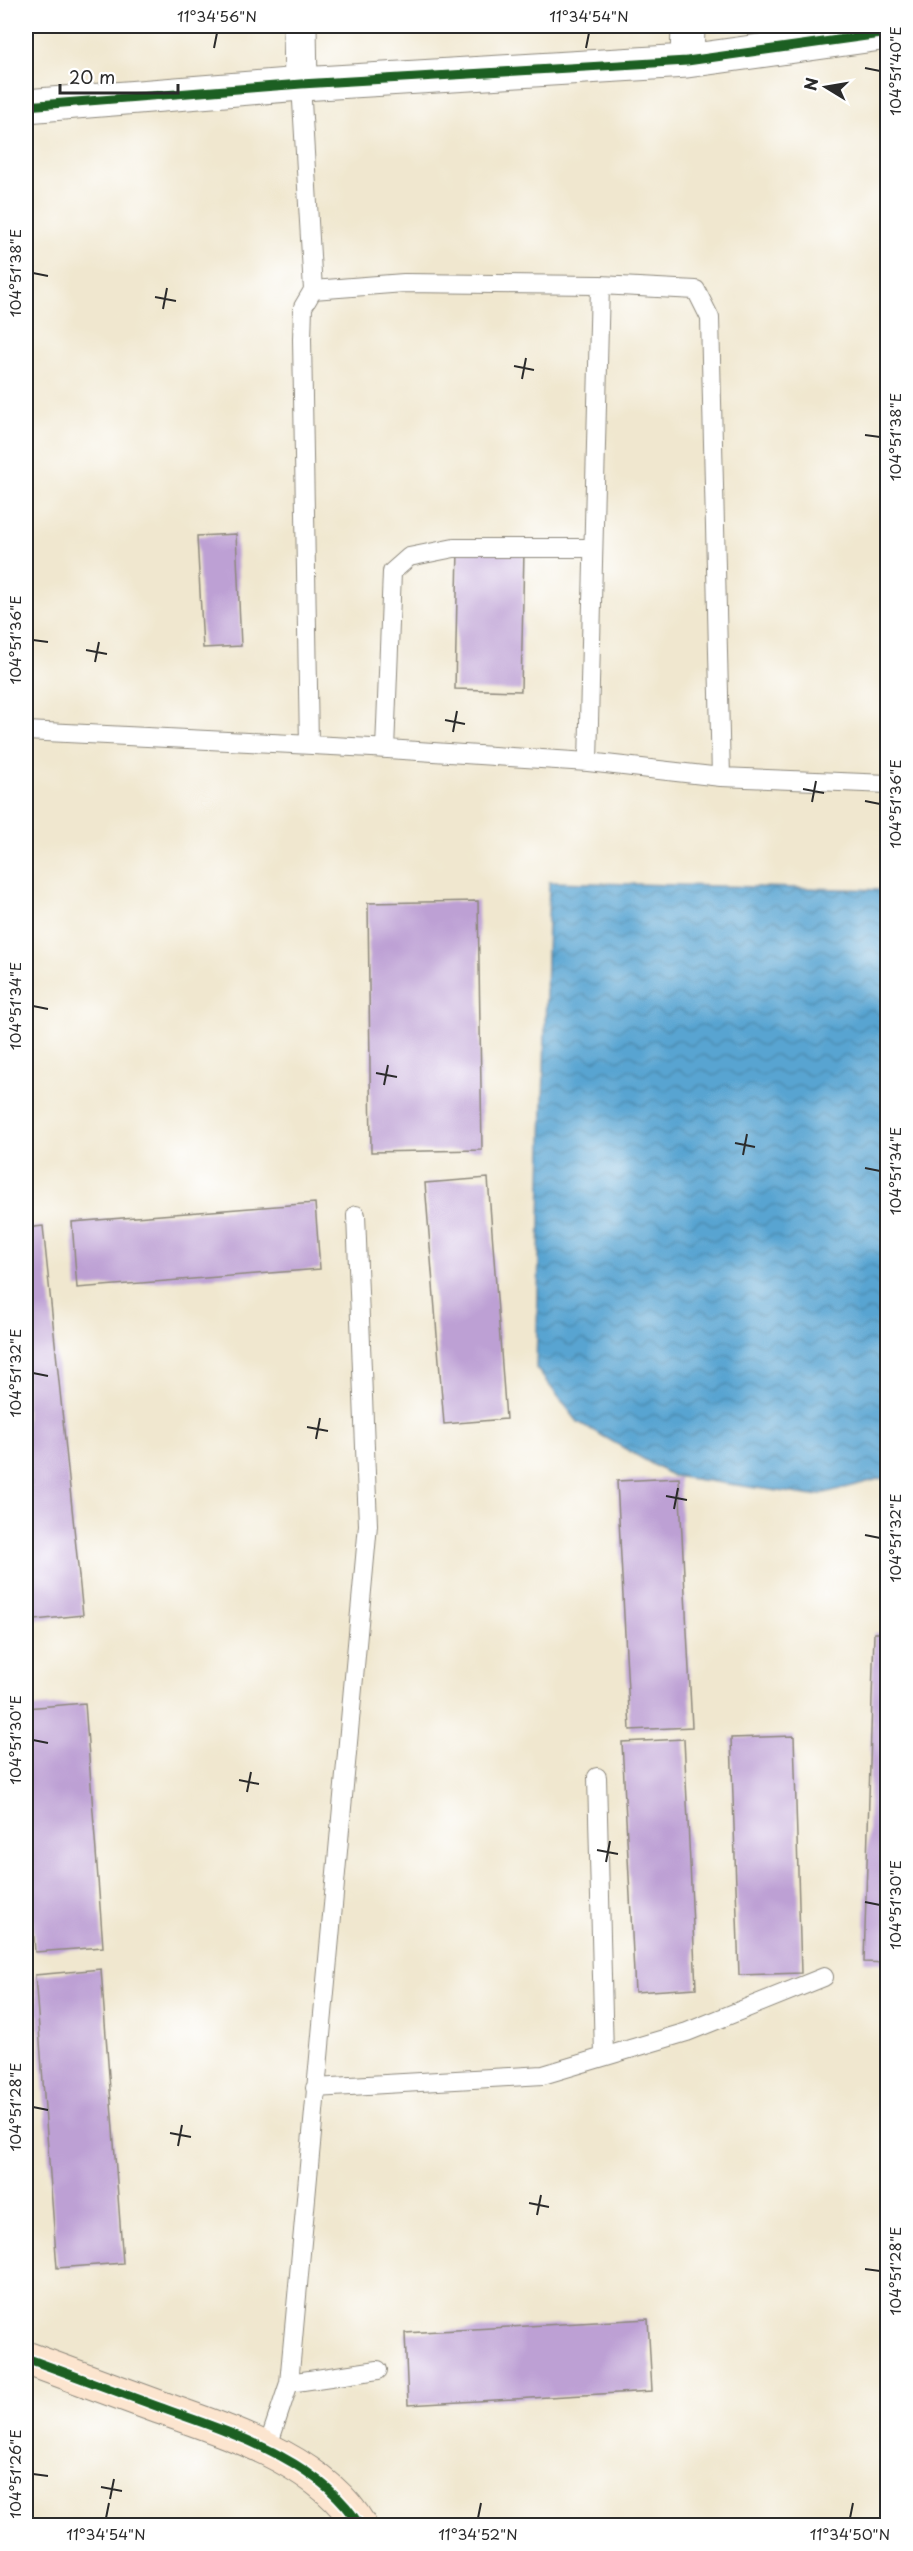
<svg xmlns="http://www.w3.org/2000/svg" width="913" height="2551" font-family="'Playpen Sans',sans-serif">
	<defs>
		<pattern id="water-waves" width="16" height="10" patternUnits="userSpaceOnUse" patternTransform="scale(1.5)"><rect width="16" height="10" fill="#58a4d1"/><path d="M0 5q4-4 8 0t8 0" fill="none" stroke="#4986aa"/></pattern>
	</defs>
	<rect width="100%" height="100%" fill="#fff"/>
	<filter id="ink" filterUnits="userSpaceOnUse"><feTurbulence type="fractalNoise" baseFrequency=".0167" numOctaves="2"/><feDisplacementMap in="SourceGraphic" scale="12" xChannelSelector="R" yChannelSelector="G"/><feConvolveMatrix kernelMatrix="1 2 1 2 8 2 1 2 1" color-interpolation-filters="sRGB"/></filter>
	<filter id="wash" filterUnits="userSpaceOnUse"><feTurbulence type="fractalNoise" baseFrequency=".008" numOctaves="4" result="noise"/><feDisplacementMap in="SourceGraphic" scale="24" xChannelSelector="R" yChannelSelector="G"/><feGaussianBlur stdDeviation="1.35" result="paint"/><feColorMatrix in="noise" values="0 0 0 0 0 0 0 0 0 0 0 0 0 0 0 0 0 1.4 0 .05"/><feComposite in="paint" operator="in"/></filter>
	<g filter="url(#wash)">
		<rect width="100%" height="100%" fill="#f0e7cf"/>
		<path fill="url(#water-waves)" stroke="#42687e" stroke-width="1.5" d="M549 882 887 890V1477L813 1496 673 1476 578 1422 536 1368Z"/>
		<g id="blocks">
			<path fill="#bda0d4" d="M236 534 241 646 203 648 197 536Z
				M458 549 524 550 521 691 455 689Z
				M478 901 482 1150 371 1152 368 903Z
				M488 1178 506 1419 444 1424 425 1183Z
				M315 1203 320 1269 77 1288 72 1222Z
				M43 1226 83 1615 26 1621V1228Z
				M679 1478 692 1727 630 1730 617 1481Z
				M874 1633H888V1963L864 1962Z
				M85 1703 103 1947 35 1952 26 1826V1708Z
				M794 1736 801 1973 739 1975 731 1738Z
				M684 1739 696 1988 635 1992 622 1742Z
				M101 1969 123 2263 57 2268 35 1975Z
				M648 2319 652 2391 408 2405 405 2333Z"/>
		</g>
	</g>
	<g filter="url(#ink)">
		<use href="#blocks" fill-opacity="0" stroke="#8e897d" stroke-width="1.5"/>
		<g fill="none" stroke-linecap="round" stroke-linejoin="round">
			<g stroke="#8e897d" stroke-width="20">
				<path id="lane" d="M301 84 313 290 303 307 302 339 309 745
					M600 285 696 290 710 318 721 777
					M313 290 404 283 600 285 588 762
					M26 731 372 748 588 762 721 777 888 784
					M385 749 392 572 409 557 454 548H593
					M597 1777 604 2056
					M315 2088 543 2075 687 2032 824 1977
					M289 2383 378 2370
					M267 2449 289 2383 368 1525 356 1215"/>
			</g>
			<g stroke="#8e897d" stroke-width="35">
				<path id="street" d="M300 26 301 84
					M687 61 688 26
					M26 106 301 84 687 61 888 33"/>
			</g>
			<g stroke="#8e897d" stroke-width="35">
				<path id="secondary" d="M26 2358C70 2374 114 2390 159 2407 228 2432 320 2459 360 2526"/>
			</g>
			<use href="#lane" stroke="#fff" stroke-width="18"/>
			<use href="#street" stroke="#fff" stroke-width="33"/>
			<use href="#secondary" stroke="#fce5cf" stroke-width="33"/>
			<g stroke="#fff" stroke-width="13">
				<path id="cycleway" d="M26 106 301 84 687 61 888 33
					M26 2358C70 2374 114 2390 159 2407 228 2432 320 2459 360 2526"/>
			</g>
			<use href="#cycleway" stroke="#1b5e20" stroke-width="9"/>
		</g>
	</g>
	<path fill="none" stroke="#2b2b2b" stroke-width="2" d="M214 48 217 33M586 48 589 33M865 68 880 71M33 273 48 276M155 297 176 301M163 309 167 288M514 366 534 370M522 379 526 358M865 435 880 437M33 640 48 642M86 650 107 654M95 662 99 642M445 720 465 724M453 732 457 711M803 789 824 793M865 801 880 804M812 802 816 781M33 1006 48 1009M376 1073 397 1077M384 1085 388 1065M735 1143 755 1147M743 1155 747 1134M865 1168 880 1171M33 1373 48 1376M307 1427 328 1431M316 1439 320 1418M666 1496 687 1500M674 1509 678 1488M865 1535 880 1538M33 1740 48 1743M239 1780 259 1784M247 1792 251 1772M597 1850 618 1854M606 1862 610 1841M865 1902 880 1905M33 2107 48 2110M170 2133 191 2137M178 2146 182 2125M529 2203 549 2207M537 2215 541 2195M865 2269 880 2271M33 2474 48 2476M101 2487 122 2491M110 2499 114 2479M106 2518 109 2503M478 2518 481 2503M850 2518 853 2503"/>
	<rect width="913" height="2551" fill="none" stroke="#fff" stroke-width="66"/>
	<g transform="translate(826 87) rotate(281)" stroke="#ffffff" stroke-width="4.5" paint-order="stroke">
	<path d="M0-4.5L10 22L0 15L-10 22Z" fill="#2b2b2b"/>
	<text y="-9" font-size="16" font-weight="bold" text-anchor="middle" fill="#2b2b2b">N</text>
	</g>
	<path d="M60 84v9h118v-9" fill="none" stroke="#2b2b2b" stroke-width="3"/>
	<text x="69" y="84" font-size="18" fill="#2b2b2b" stroke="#ffffff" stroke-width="4.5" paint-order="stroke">20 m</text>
	<rect x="33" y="33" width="847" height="2485" fill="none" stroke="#2b2b2b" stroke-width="2"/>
	<g font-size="15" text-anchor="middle" fill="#2b2b2b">
		<text x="217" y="22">11°34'56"N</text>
		<text x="589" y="22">11°34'54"N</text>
		<text transform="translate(896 71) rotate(-90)" y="5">104°51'40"E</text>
		<text transform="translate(16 273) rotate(-90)" y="5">104°51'38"E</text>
		<text transform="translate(896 437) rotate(-90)" y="5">104°51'38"E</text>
		<text transform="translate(16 640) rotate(-90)" y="5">104°51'36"E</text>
		<text transform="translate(896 804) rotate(-90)" y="5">104°51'36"E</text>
		<text transform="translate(16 1006) rotate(-90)" y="5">104°51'34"E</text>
		<text transform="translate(896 1171) rotate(-90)" y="5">104°51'34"E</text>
		<text transform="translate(16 1373) rotate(-90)" y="5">104°51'32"E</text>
		<text transform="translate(896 1538) rotate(-90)" y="5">104°51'32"E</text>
		<text transform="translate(16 1740) rotate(-90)" y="5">104°51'30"E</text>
		<text transform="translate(896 1905) rotate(-90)" y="5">104°51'30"E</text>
		<text transform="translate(16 2107) rotate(-90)" y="5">104°51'28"E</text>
		<text transform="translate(896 2271) rotate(-90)" y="5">104°51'28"E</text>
		<text transform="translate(16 2474) rotate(-90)" y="5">104°51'26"E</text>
		<text x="106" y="2540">11°34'54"N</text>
		<text x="478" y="2540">11°34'52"N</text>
		<text x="850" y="2540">11°34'50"N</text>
	</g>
</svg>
